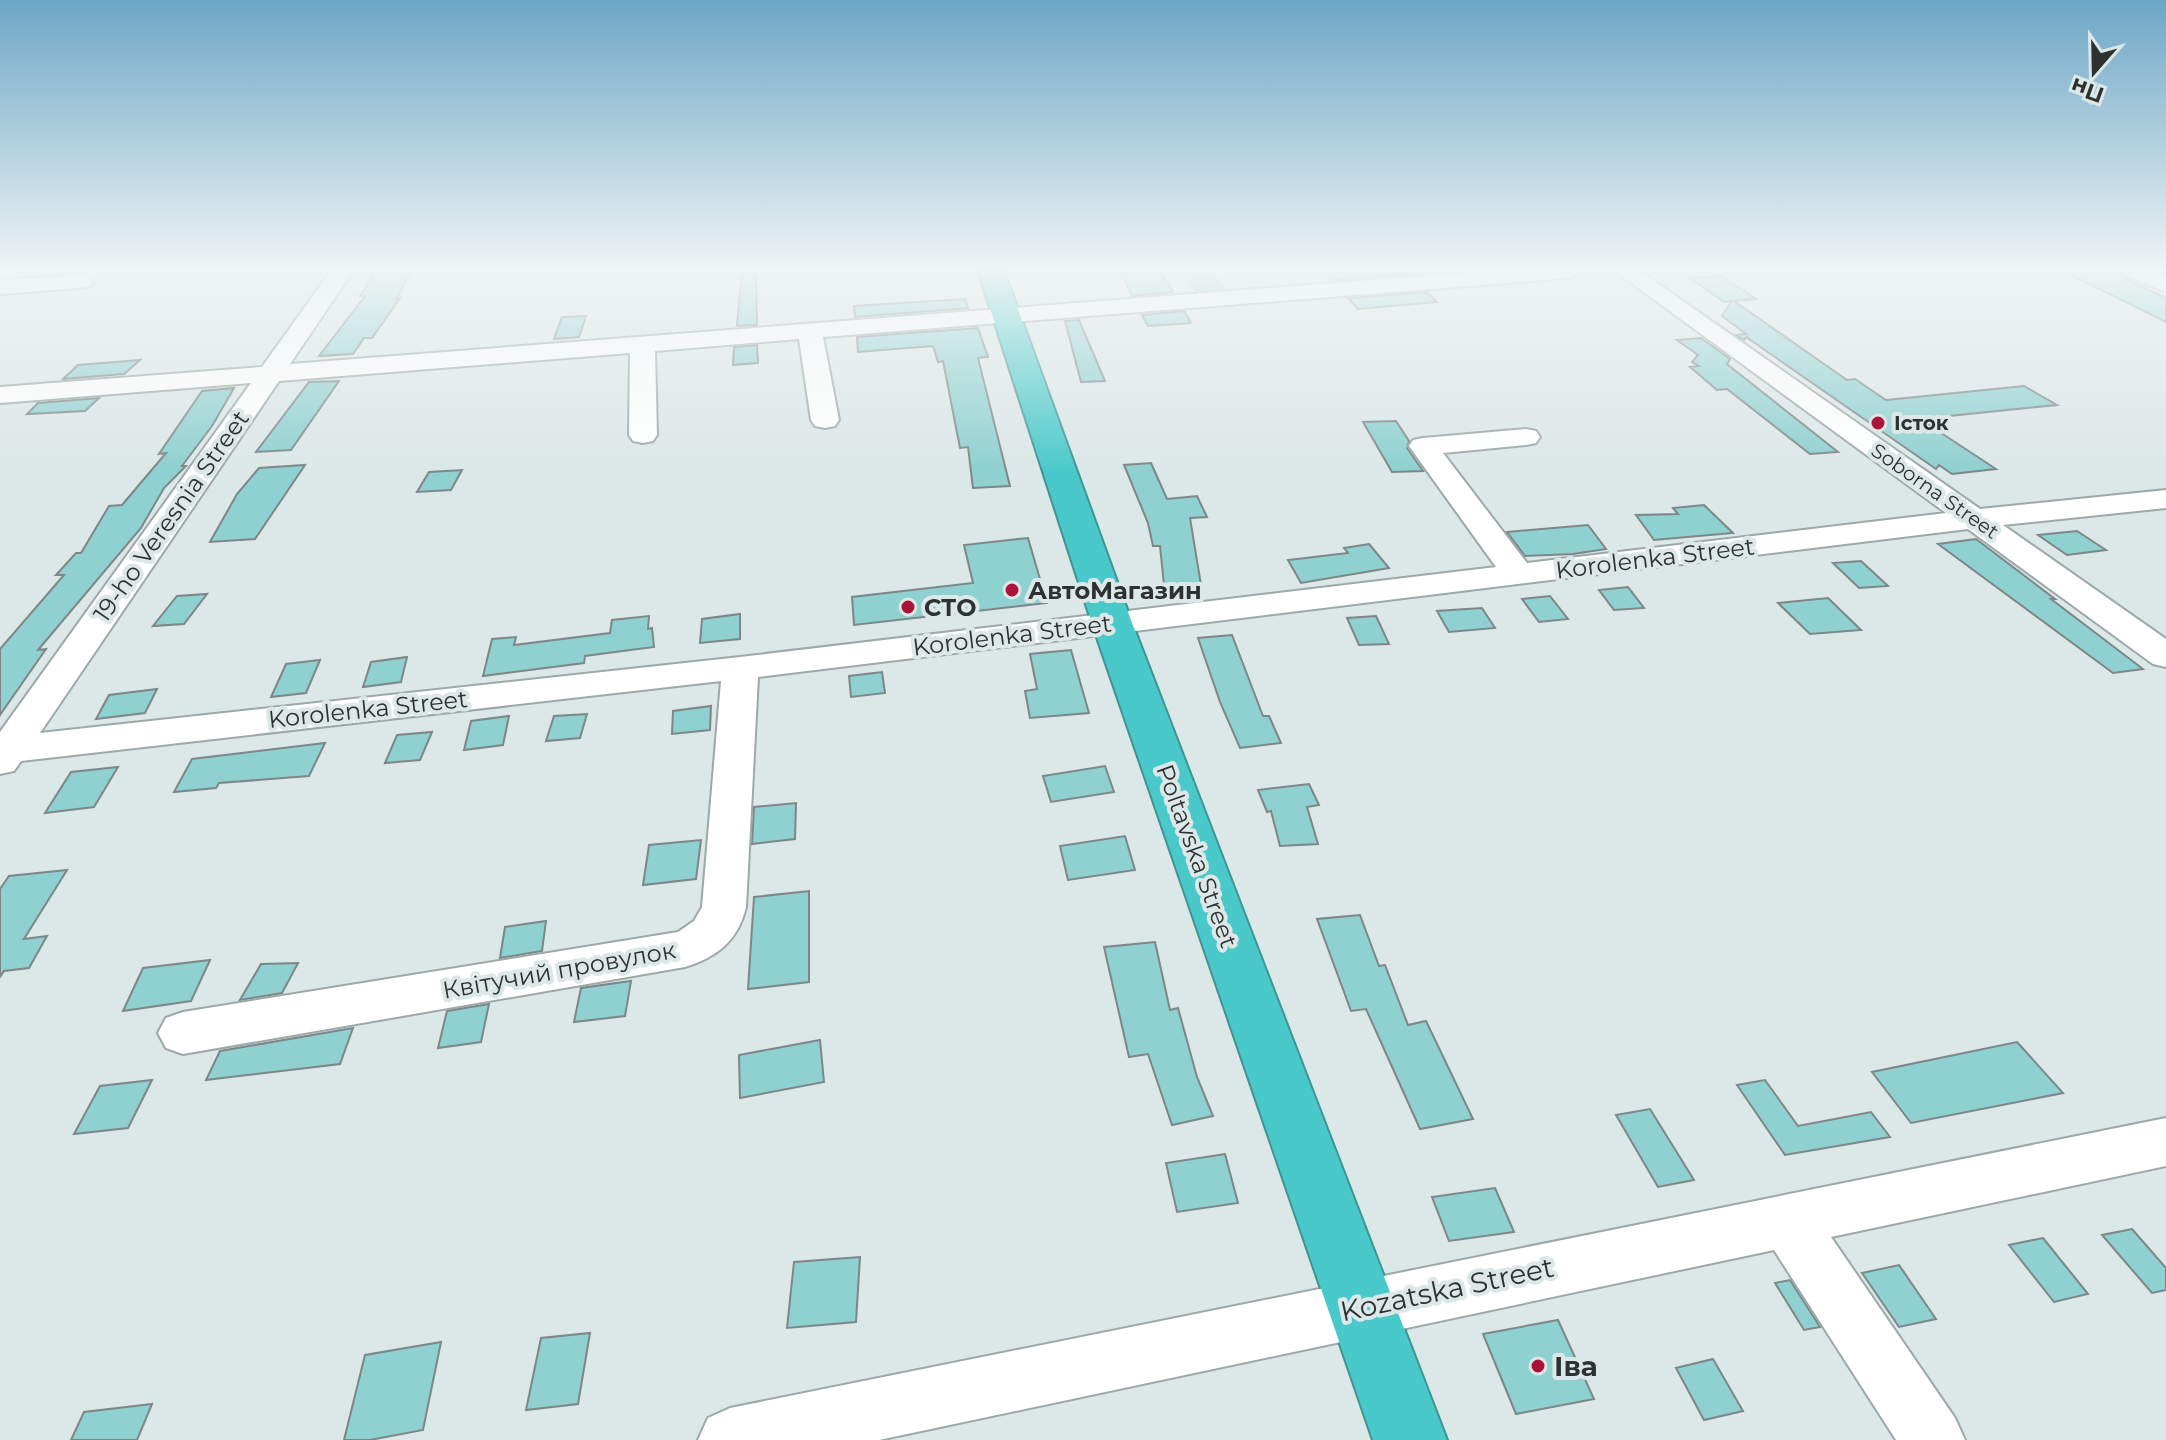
<svg xmlns="http://www.w3.org/2000/svg" width="2166" height="1440" font-family="Montserrat,sans-serif">
	<rect width="100%" height="100%" fill="#dce7e7"/>
	<path fill="#90bbbb" d="M1181 271H1213L1227 290 1195 293Z"/>
	<path fill="#8fd0d0" stroke="#7d8787" stroke-width="2" d="M412 271 396 299 400 298 372 338H364L353 354 319 356 365 296H360L375 272Z
		M1120 271H1160L1173 292 1132 296Z
		M1323 271H1404L1408 274 1332 280Z
		M2063 271H2121L2126 279 2166 298V322Z
		M742 272H756L757 325 737 326Z
		M1721 276 1756 299 1734 301 1847 380 1855 379 1886 400 2024 386 2057 405 1920 419 1996 469 1952 474 1939 465 1936 469 1746 337 1744 340 1736 335 1746 334 1722 316 1732 301 1724 302 1690 278Z
		M1427 292 1437 302 1358 309 1348 298Z
		M965 299 968 308 855 317 854 306Z
		M1184 311 1191 323 1148 326 1142 315Z
		M586 316 579 337 554 339 562 317Z
		M1079 320 1105 381 1081 382 1065 321Z
		M978 328 988 357 978 358 1010 486 973 488 968 447 960 448 943 361 938 362 933 346 858 352 857 337Z
		M1701 338 1730 359 1727 364 1838 452 1810 454 1727 389 1717 390 1690 367 1699 366 1692 362 1698 355 1677 340Z
		M757 345 758 363 733 365 734 347Z
		M140 360 124 374 63 379 78 365Z
		M339 381 291 450 256 452 309 382Z
		M234 388 212 426 182 466H186L164 488 141 528 38 650 46 649 0 715V649L64 575H56L76 553H81L109 506 122 505 166 453 159 454 202 391Z
		M99 398 85 411 27 414 38 403Z
		M1396 421 1409 441 1407 448 1423 471 1392 472 1363 422Z
		M1151 463 1167 499 1197 496 1207 517 1190 518 1201 585H1164L1160 546H1153L1148 523 1124 465Z
		M305 465 255 539 210 542 237 494 259 468Z
		M462 470 451 490 417 492 429 472Z
		M1704 505 1733 533 1654 540 1636 515 1678 514 1673 508Z
		M1588 525 1606 549 1573 554 1525 556 1507 532Z
		M2077 531 2106 550 2067 555 2038 535Z
		M1028 538 1047 603 854 625 852 597 973 583 964 545Z
		M1976 539 2055 599H2051L2143 669 2113 673 1938 544Z
		M1369 544 1389 568 1301 583 1288 560 1348 553 1344 548Z
		M1861 561 1888 586 1859 588 1833 563Z
		M1628 587 1644 608 1614 610 1599 590Z
		M207 594 184 624 153 626 177 596Z
		M1550 596 1568 619 1539 622 1522 599Z
		M1828 598 1861 630 1810 634 1778 603Z
		M1482 608 1495 628 1449 632 1437 611Z
		M740 614V639L700 643 702 619Z
		M649 616 648 629 652 628 654 647 585 656 584 663 483 676 492 639 516 637 514 645 610 633 612 620Z
		M1376 616 1389 644 1359 645 1347 618Z
		M1232 635 1263 716H1269L1281 743 1240 748 1220 702 1198 638Z
		M1071 650 1089 713 1030 718 1025 691 1037 689 1030 654Z
		M407 657 401 682 363 687 371 662Z
		M320 660 306 693 271 697 286 664Z
		M882 672 885 693 851 697 849 676Z
		M157 689 145 713 96 719 109 695Z
		M711 706 710 730 672 734 673 711Z
		M587 714 580 738 546 741 554 716Z
		M509 716 503 745 464 750 471 721Z
		M432 732 420 760 385 763 397 735Z
		M325 743 309 776 219 783 216 788 174 792 192 759Z
		M1105 766 1114 792 1051 802 1043 776Z
		M118 767 94 807 45 813 71 772Z
		M1309 784 1319 805 1307 807 1318 844 1280 846 1271 811 1267 812 1258 790Z
		M796 803 795 839 752 844 754 807Z
		M1125 836 1135 870 1068 880 1060 846Z
		M701 840 696 879 643 885 649 845Z
		M67 870 24 939 47 936 29 968 4 971 0 977V889L9 876Z
		M809 891V982L748 989 754 897Z
		M1360 915 1379 966 1385 965 1408 1025 1426 1021 1473 1119 1420 1129 1366 1009 1351 1011 1317 919Z
		M546 921 542 951 500 958 505 927Z
		M1155 942 1170 1010 1178 1008 1197 1077 1213 1116 1172 1125 1148 1054 1129 1057 1104 947Z
		M210 960 191 1001 123 1011 143 968Z
		M298 963 282 993 240 1000 261 964Z
		M631 981 625 1016 574 1022 581 988Z
		M489 1004 481 1042 438 1048 447 1011Z
		M353 1028 340 1064 206 1080 220 1051Z
		M820 1040 824 1082 740 1098 739 1055Z
		M2017 1042 2063 1093 1911 1123 1872 1072Z
		M152 1080 128 1128 74 1134 100 1086Z
		M1765 1080 1798 1126 1871 1112 1890 1137 1785 1155 1737 1085Z
		M1650 1109 1694 1180 1658 1187 1616 1115Z
		M1225 1154 1238 1203 1177 1212 1166 1163Z
		M1495 1188 1514 1232 1449 1241 1432 1197Z
		M2132 1229 2166 1268V1290L2152 1293 2102 1235Z
		M2043 1238 2088 1294 2054 1302 2009 1245Z
		M860 1257 856 1322 787 1328 794 1262Z
		M1899 1265 1936 1319 1899 1327 1862 1273Z
		M1790 1280 1820 1327 1804 1330 1775 1283Z
		M1558 1320 1594 1399 1516 1414 1483 1334Z
		M590 1333 578 1404 526 1410 541 1338Z
		M441 1342 423 1430 370 1440H344L365 1355Z
		M1713 1359 1743 1411 1704 1420 1676 1368Z
		M152 1404 137 1440H71L84 1412Z"/>
	<g fill="none" stroke-linecap="round" stroke-linejoin="round">
		<g stroke="#9da8a8" stroke-width="4">
			<path id="minor" d="M331 271H353L290 364 1488 271H1580L1569 278 823 337 839 420 835 426 825 428 815 426 811 420 799 339 655 351 657 435 653 441 643 443 633 441 629 435 630 353 279 381 40 733 740 657 1496 567 1409 446 1413 440 1423 438 1526 429 1536 431 1540 437 1536 443 1526 445 1443 453 1527 563 1946 513 1615 271H1640L1980 509 2166 490V508L2003 525 2166 639V667L2153 664 1968 529 758 677 746 907C738 941 717 957 685 967L183 1054 166 1048 158 1033 166 1018 183 1012 678 932 694 921 702 907 721 681 21 761 14 771 0 774V732L251 383 0 403V387L262 367Z
				M2124 271H2153L2166 277V292L2127 276Z
				M82 275 93 282 90 287 0 294V280Z
				M2166 1118V1166L1831 1237 1955 1418 1965 1440H1896L1774 1250 879 1440H698L708 1418 730 1408Z"/>
		</g>
		<g stroke="#409494" stroke-width="4">
			<path id="highway" d="M978 271H1004L1132 623 1447 1440H1373L1092 623Z"/>
		</g>
		<use href="#minor" fill="#fff" fill-rule="evenodd"/>
		<use href="#highway" fill="#4ac9ca" fill-rule="evenodd"/>
	</g>
	<linearGradient id="sky" x2="0" y2="1"><stop stop-color="#6da7c6"/><stop offset="0.57" stop-color="#eff4f4"/><stop offset="1" stop-color="#eff4f4" stop-opacity="0"/></linearGradient>
	<rect width="2166" height="472" fill="url(#sky)"/>
	<g fill="#ab1438" stroke="#dce7e7" stroke-width="3">
		<circle cx="1878" cy="423" r="8"/>
		<circle cx="1012" cy="590" r="8"/>
		<circle cx="908" cy="607" r="8"/>
		<circle cx="1538" cy="1366" r="8"/>
	</g>
	<g text-anchor="middle" dominant-baseline="central" stroke-width="8" stroke-linejoin="round" paint-order="stroke">
		<g font-size="20" font-weight="bold" fill="#2d3231" stroke="#dce7e7" text-anchor="start">
			<text x="1894" y="423">Істок</text>
		</g>
		<g font-size="20" fill="#2d3231" stroke="#dce7e7">
			<text transform="translate(1935 491) rotate(35)">Soborna Street</text>
		</g>
		<g font-size="24" fill="#2d3231" stroke="#dce7e7">
			<text transform="translate(171 516) rotate(-55)">19-ho Veresnia Street</text>
			<text transform="translate(1655 558) rotate(-7)">Korolenka Street</text>
			<text transform="translate(1012 635) rotate(-7)">Korolenka Street</text>
			<text transform="translate(368 709) rotate(-6)">Korolenka Street</text>
			<text transform="translate(1197 856) rotate(70)">Poltavska Street</text>
			<text transform="translate(559 970) rotate(-10)">Квітучий провулок</text>
		</g>
		<g font-size="24" font-weight="bold" fill="#2d3231" stroke="#dce7e7" text-anchor="start">
			<text x="1028" y="590">АвтоМагазин</text>
			<text x="924" y="607">СТО</text>
		</g>
		<g font-size="28" fill="#2d3231" stroke="#dce7e7">
			<text transform="translate(1447 1289) rotate(-12)">Kozatska Street</text>
		</g>
		<g font-size="28" font-weight="bold" fill="#2d3231" stroke="#dce7e7" text-anchor="start">
			<text x="1554" y="1366">Іва</text>
		</g>
	</g>
	<g transform="translate(2094 72) rotate(200)" stroke="#dce7e7" stroke-width="6" paint-order="stroke">
	<path d="M0-6L14 30L0 20L-14 30Z" fill="#2d3231"/>
	<text y="-12" font-size="22" font-weight="bold" text-anchor="middle" fill="#2d3231">Пн</text>
	</g>
</svg>
